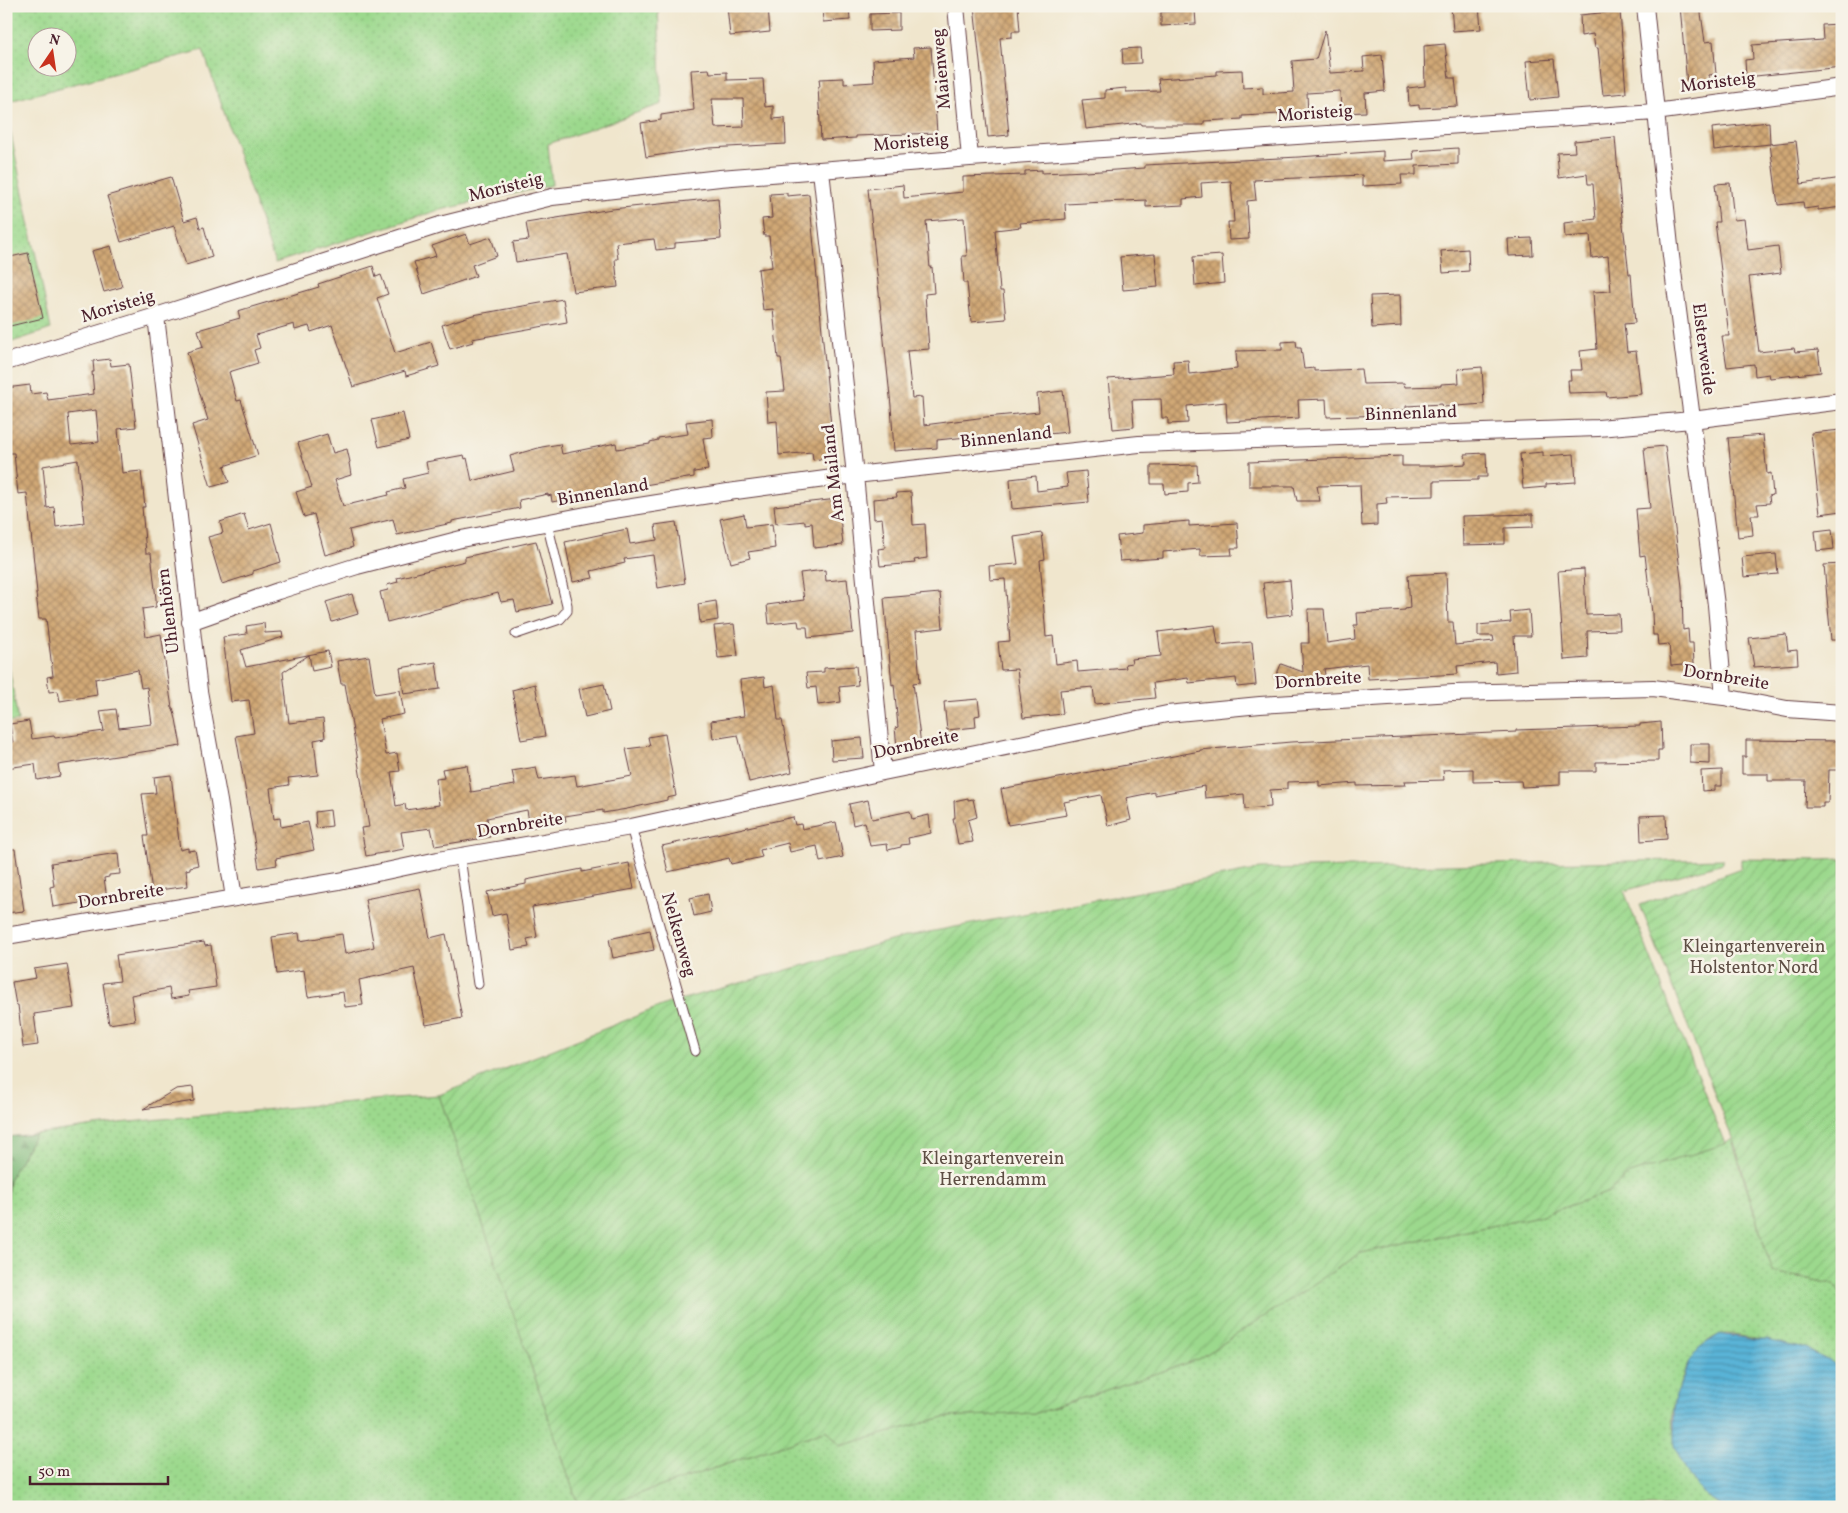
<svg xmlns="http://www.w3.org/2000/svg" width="1848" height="1513" font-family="Vollkorn,serif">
	<defs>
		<pattern id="grass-dots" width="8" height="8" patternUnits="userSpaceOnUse" patternTransform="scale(1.25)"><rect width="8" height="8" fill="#9cd98d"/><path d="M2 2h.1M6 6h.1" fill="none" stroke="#88ba7a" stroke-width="1.8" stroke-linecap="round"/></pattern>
		<pattern id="forest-firs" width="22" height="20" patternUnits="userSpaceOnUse" patternTransform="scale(1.25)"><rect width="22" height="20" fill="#7db978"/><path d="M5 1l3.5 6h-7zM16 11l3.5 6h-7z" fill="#689663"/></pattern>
		<pattern id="park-crowns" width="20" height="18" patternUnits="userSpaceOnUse" patternTransform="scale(1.25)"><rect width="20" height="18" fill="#9cd98d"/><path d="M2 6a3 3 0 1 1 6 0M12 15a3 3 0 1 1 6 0" fill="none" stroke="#88ba7a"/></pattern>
		<pattern id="garden-furrows" width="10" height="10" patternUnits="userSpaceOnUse" patternTransform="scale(1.25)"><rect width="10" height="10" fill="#9cd98d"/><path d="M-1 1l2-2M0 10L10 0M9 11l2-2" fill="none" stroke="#88ba7a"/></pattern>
		<pattern id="water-rules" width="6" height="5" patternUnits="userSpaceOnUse" patternTransform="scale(1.25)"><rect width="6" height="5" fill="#5ab4d7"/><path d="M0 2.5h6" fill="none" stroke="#4c92af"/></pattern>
		<pattern id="building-cross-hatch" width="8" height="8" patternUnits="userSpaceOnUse" patternTransform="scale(1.25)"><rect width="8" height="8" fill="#d0a876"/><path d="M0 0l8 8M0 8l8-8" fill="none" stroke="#ab8861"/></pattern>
	</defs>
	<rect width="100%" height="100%" fill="#f7f3e8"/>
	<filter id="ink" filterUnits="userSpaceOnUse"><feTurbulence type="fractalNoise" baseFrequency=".02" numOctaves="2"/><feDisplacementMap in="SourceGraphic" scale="10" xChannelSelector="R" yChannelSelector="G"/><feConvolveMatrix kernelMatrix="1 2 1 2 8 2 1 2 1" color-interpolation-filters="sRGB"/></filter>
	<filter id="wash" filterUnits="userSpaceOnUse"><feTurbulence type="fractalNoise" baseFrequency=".0096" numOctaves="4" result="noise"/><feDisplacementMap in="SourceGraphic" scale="20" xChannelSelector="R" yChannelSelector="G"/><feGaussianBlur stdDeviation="1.12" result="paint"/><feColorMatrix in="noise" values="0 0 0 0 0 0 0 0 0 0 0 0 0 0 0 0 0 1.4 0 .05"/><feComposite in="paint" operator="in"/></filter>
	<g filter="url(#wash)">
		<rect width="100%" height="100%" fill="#f0e6cd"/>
		<path fill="url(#grass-dots)" stroke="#737c5c" fill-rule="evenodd" d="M6 6H658L662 104 548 144 552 185 436 211 275 263 203 50 6 102ZM38 38H68V68H38Z
			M6 110 51 329 12 342 6 325Z
			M439 1095 579 1507H6V1216L9 1180 35 1134 118 1123 394 1098Z
			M1732 1139 1772 1272 1835 1284 1842 1296V1368L1806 1349 1729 1334C1694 1332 1669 1398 1673 1428 1674 1434 1680 1442 1684 1448 1694 1466 1704 1484 1715 1502L1722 1507H600L827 1430 840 1446 944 1417 1037 1413 1199 1359 1361 1253 1539 1216 1609 1192 1629 1174 1725 1144Z"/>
		<path fill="url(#forest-firs)" stroke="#646c52" d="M35 1134 9 1180 6 1216V1137Z"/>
		<path fill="url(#park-crowns)" stroke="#737c5c" d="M6 648 18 721 6 723Z"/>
		<path fill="url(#garden-furrows)" stroke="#737c5c" d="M1723 859V863L1624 891 1725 1144 1629 1174 1609 1192 1539 1216 1361 1253 1199 1359 1037 1413 944 1417 840 1446 827 1430 600 1507H579L439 1095 669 1003 908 936 1260 869Z
			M1741 859 1821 860 1842 859V1296L1834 1284 1772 1272 1736 1148 1640 905 1741 868Z"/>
		<path fill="url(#water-rules)" stroke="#526a81" d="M1720 1334 1756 1340H1767L1806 1349 1842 1368V1507H1722L1701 1491 1690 1478 1674 1446V1409L1676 1393 1692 1358 1700 1347Z"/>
		<g id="blocks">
			<path fill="url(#building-cross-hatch)" fill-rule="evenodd" d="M727 6H768L770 32 730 36Z
				M822 6H849L850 20 823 22Z
				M974 6H1018L1020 31H1012V37L1000 38 1009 135 988 137Z
				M1451 6H1479L1481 29 1453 31Z
				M1680 6H1700L1705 42 1713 41 1716 74 1709 75 1710 83 1687 85Z
				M1195 10 1196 24 1161 26V12Z
				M1620 11 1626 93 1603 95 1598 48H1595L1593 34 1581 36 1580 15Z
				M899 13V30L870 31V14Z
				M1839 24 1842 67 1746 77 1745 60 1753 59 1752 45 1823 40 1822 25Z
				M1325 30 1330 73 1364 71 1363 57 1382 55 1385 91 1365 93 1366 112 1341 113 1340 91 1307 93 1308 115 1280 116V114L1242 116V119L1204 121V125H1141V123L1086 129 1082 100 1105 98V90L1126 88V92L1160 91 1158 79 1217 75V71L1242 70 1243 88 1263 87V94L1294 92 1292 61 1316 59Z
				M1445 44 1449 78H1455L1458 106 1419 108V105L1409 106 1408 88 1425 86 1424 46Z
				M931 47 937 133 856 136V138L821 140 818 87H820L819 79 844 78V84L874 82 873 60 914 57 913 48Z
				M1140 48 1141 63 1123 64 1122 49Z
				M1554 59 1558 97 1530 100 1526 61Z
				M709 69 710 73 727 72V80L763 79 765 107 773 106V119L785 118 786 144 709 148 646 157 641 123 661 120V115L694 110 691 70ZM712 99H743L744 127 715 128Z
				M1769 122 1770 144 1714 150 1712 128Z
				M1615 137 1621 208 1629 274H1631L1635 323 1624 324 1627 352 1636 351 1641 394 1607 397 1606 392 1569 393 1568 380H1571L1570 370H1582L1580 351 1597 349 1593 292 1611 291 1608 256 1592 258 1590 235 1565 237 1564 223 1596 219 1594 198 1593 184H1588L1587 174 1559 178 1557 153 1575 152 1574 141Z
				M1796 141 1801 184 1842 178V207L1818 210V207L1804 209 1803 202 1778 205 1770 144Z
				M1458 148V164L1416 166V175H1401L1402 184 1362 186V175L1254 180 1256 200 1247 201 1249 239 1229 240 1228 222H1234L1231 181 1201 183 1202 197 1183 199V205L1146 207V200L1065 204 1066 219 1020 223 1021 227 995 230 1000 291H1003L1006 319 971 322 967 283H964L962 256H967L964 218 926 221 930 268 932 267 934 293 925 294 929 349 907 351 912 398 922 397 924 425 986 417 1039 412 1037 394 1063 391 1068 432 988 440V438L967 440V437L937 440V448L894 451 891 406 868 189 903 185 904 198 963 192V177L1025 175V171L1042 170V173L1086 171V172L1145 168V165L1299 157 1383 151V161L1414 159 1413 151Z
				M171 177 184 221 197 217 200 228 204 227 212 257 186 265 174 226 121 242 107 196Z
				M1730 183 1734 220 1744 219 1748 250 1778 246 1781 273 1749 277 1759 352 1794 348 1795 352 1818 350 1821 372 1770 378 1769 374 1755 376 1754 364 1727 367 1722 336H1729L1715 222H1719L1715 184Z
				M787 193V196L809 194 834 457 813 460 812 452 779 455 777 421 768 422 766 392 785 391 781 358H778L773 309 763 310 758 269 772 267 769 236H764L762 219 772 218 770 194Z
				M718 198 721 239 675 243V248L656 250 654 239 616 243 618 259H615L618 287 573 292 567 254 516 262 513 242 529 240 526 223 612 209Z
				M466 234 470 244 491 237 497 256 472 265 476 276 424 294 414 262 436 256 432 246Z
				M1532 238 1533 255 1509 256 1508 239Z
				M111 246 122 287 104 292 92 251Z
				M1468 249 1469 271 1443 273 1441 251Z
				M28 253 43 318 6 327V258Z
				M1155 254 1158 287 1123 290 1120 257Z
				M1222 255 1224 283 1195 286 1193 257Z
				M373 266 376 277 381 275 388 294 377 298 395 353 431 342 439 366 406 376 405 371 353 387 332 325 311 332 309 326 295 330 294 324 256 335 260 348 254 350 258 363 229 372 237 401 241 400 258 455 224 466 229 482 211 487 192 425 208 420 187 352 203 347 198 330 240 318 238 311 319 287 318 284Z
				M1400 295 1401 326 1372 328 1370 296Z
				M563 299 567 322 472 339 473 342 450 349 442 325 473 315Z
				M1296 341 1297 348H1301L1304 369 1314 368V371L1361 369 1363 384 1404 383 1405 387 1441 386V384L1459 383 1458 369 1482 367 1484 404 1443 407 1442 404 1406 406V410L1384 411 1385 415 1327 417 1326 399 1298 400 1299 418 1227 422 1226 402 1187 406 1188 423 1168 424V418H1162L1161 399 1132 400 1134 427 1113 429 1108 379 1174 374 1173 361 1188 360 1189 374 1237 369 1236 351 1282 350V342Z
				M110 359 111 366 129 364 136 427 118 429 122 473 141 471 145 507H142L146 553H151L156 599V607L142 609 146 637 161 634 172 708H173L176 719 181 746 58 765 60 776 37 780 35 764 6 768V744L13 743 10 724 29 721 32 739 54 736 55 738 104 731 100 711 116 709 119 728 152 724 147 687 141 688 138 670 95 679 97 695 60 701 58 691 49 692 47 677 53 676 46 619H39L36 593H37L27 493 18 494 14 453H10L6 423V388L30 385 31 394 46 392 48 400 94 394 92 372H94L93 361ZM96 410 99 442 71 445 68 414ZM78 460 84 523 56 527 54 507 47 508 43 466Z
				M403 413 409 440 379 447 372 420Z
				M712 419 713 437 703 438 708 470 694 472V477L613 490 552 502 551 495 548 496V494L519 500 520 508 452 521V523L397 535 393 519 349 530 353 547 325 555 314 514 304 517 296 492 312 487 298 443 327 434 333 453 347 449 350 462 349 463 351 475 335 480 343 506 389 495 388 492 405 488 403 479 428 473 426 462 464 455 465 459 467 458 472 481 514 471 510 456 542 447 560 444 562 454 616 443 617 449 650 444V442L658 440V438L688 434 686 422Z
				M1841 430 1842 511 1820 514 1811 433Z
				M1763 435 1767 474 1771 473 1773 495 1769 496 1770 503 1757 504 1759 515H1751L1753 535 1738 537 1728 438Z
				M1665 446 1682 587 1683 630 1688 629 1689 643H1693L1694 664 1671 666 1669 644 1658 645 1657 635H1653L1652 613 1645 555 1640 556 1636 509 1650 508 1644 448Z
				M1543 452V456L1574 454 1576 482 1546 484V487L1523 489 1520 454Z
				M1486 453 1487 477H1478V480L1434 481V496L1386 497 1387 503 1377 504V525L1362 526 1360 485 1317 486 1320 501H1297L1294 486H1249V462L1402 456V466H1433L1466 464 1465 454Z
				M1197 465 1198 482 1188 483V492L1165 494 1164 484H1151V466Z
				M1086 471 1089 502 1012 509 1010 479 1036 476 1037 491 1068 487 1066 473Z
				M911 492 913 525 925 524 927 558 914 560 915 563 880 566 878 549 885 548 882 518 874 519 873 499 897 497 896 493Z
				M838 499 843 545 814 548 812 523 805 524V521L776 524 774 506Z
				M244 514 249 530 271 523 281 562 253 571V574L222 584 208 537 223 533 220 522Z
				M744 514 746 527 772 524 775 548 748 552 750 558 731 563 720 519Z
				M1533 514V527L1505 528V544L1463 545 1462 516Z
				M1189 521V526L1237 523 1239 548H1231L1232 555 1200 556V549L1163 552V558L1120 561 1117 536 1143 533V525Z
				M676 522 685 583 658 588 653 555 624 559 625 563 591 571 593 578 573 582 565 542 627 529 630 544 657 540 655 525Z
				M1832 529 1834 549 1817 551 1815 531Z
				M1042 533 1045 559 1040 560 1046 637 1053 636 1056 664 1077 661 1078 672 1126 668 1125 664 1132 663 1131 659 1161 656 1158 632 1215 625 1218 645 1252 642 1256 685 1237 687 1236 678 1189 683 1188 678 1153 683 1155 698 1095 704 1093 687 1060 690 1063 714 1023 718 1017 669 1001 670 998 642 1010 641 1005 579 990 580 989 566 1018 564 1014 537Z
				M536 541 552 604 517 612 514 600 501 602 498 593 387 622 380 592 388 590 387 585 398 582 397 578 465 561V557Z
				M1776 554 1778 574 1744 577 1742 557Z
				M1842 564V640H1831L1824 565Z
				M1584 569 1586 615 1619 614 1620 630 1587 631 1588 658 1564 660 1558 571Z
				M825 570 826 581 847 579 853 633 808 638 807 627H799L798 621 769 624 767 605 804 600 800 573Z
				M1446 573 1448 622H1453L1455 645 1494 641 1493 636H1478V625L1511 622 1510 612 1529 610 1531 636H1514L1516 671 1496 673 1495 662 1457 666 1458 674 1368 679 1367 664 1324 669 1326 681 1287 684 1275 679 1281 664 1303 672 1301 643H1309L1308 609H1324L1327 643 1355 639 1354 625H1358L1357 613 1405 610V609L1410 608 1408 575Z
				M1290 580 1293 614 1267 617 1263 583Z
				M940 593 943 628 916 631 920 682 913 683 921 745 897 747 895 728 898 727 894 684 892 685 884 598Z
				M352 594 358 614 332 622 326 602Z
				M716 601 718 620 700 623 698 604Z
				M264 623 265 633 282 632 283 637 241 650 246 667 328 651 331 667 312 671 309 655 283 672 289 723 323 719 325 738 314 740 318 775 288 778 289 785 270 788 274 819 280 818 281 827 308 822 314 850 276 858 277 865 259 868 236 736 254 733 249 700 231 702 223 637 247 634 246 626Z
				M734 624 738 656 718 658 714 626Z
				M1786 634 1788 651 1797 650 1798 664 1754 667 1749 638Z
				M369 656 375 694 400 690 404 714 380 719 386 755 397 753 400 771 391 772 396 806 405 804 406 810 439 805 436 779 444 778 442 769 467 765 471 792 515 785 512 771 536 767 539 780 575 775 577 786 632 776 626 749 650 746 648 737 665 734 676 796 667 798V800L627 809 603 813V810L565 816 566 821 530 828 527 810 487 818 490 837 435 846 431 828 401 832 404 849 366 856 361 828 369 827 345 684H341L337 661Z
				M436 662 440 689 404 694 400 668Z
				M856 666 858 685 839 687 841 702 818 705 816 687 808 688 806 673 824 672V668Z
				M764 677 765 687 774 685 778 720H782L792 772 749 782 738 735 713 739 711 721 744 716 740 680Z
				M535 684 545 736 521 740 512 690Z
				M604 684 610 711 585 717 579 689Z
				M978 699 980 715 975 716 976 727 947 730 944 702Z
				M1661 722 1662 750H1658V761L1596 762V771H1560V785L1522 787 1521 781 1473 782V769L1443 770 1444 780 1405 781 1406 785 1357 786V783L1319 786V781L1287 782V789L1270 790 1271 807 1245 809 1244 794 1205 798 1204 786 1155 795V792L1126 798 1131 820 1108 826 1101 795 1064 802 1067 815 1008 825 1001 789 1200 751V750L1291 742 1516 732V730L1640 726V724Z
				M862 738 864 758 832 760 831 741Z
				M1746 740 1842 741V762H1840V770H1829L1828 803H1823V807H1805L1806 781H1768V774H1742V757H1746Z
				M1690 744H1710V764L1690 763Z
				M1722 770V786H1715V790L1702 791 1701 771Z
				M171 775 180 850 188 848V851L195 850 198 865 190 867V869L186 870 188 886 152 891 144 836H148L142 794 156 793 154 777Z
				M968 798V800L973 799 977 817 968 820 973 842 958 844 953 818H955L954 801Z
				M868 800 872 819 910 811 912 819 929 815 931 833 908 838 909 844 901 845V847L888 850 887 844 870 846 865 822 853 825 849 804Z
				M330 810 332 826 316 828 315 812Z
				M1666 815 1667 839 1641 841 1640 816Z
				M793 817 795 825 801 824 802 829 836 822 843 857 820 862 817 846 790 852 788 843 760 850 762 857 731 864 729 858 668 872 662 846Z
				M6 849H15L24 911 6 913Z
				M118 853 120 874 109 875V877L104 878 107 899 53 907 50 887 54 886 51 863Z
				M629 863 634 889 532 907 537 937 527 939 529 947 512 950 506 913 492 916 487 892 526 884V880L582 869V872Z
				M420 888 430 938 446 934 462 1018 426 1025 414 968 359 980 363 1005 345 1007 343 992 308 997 304 970 277 974 272 937 299 933 300 941 342 934 345 954 374 947 365 899Z
				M708 894 711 912 694 916 690 898Z
				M650 930 654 950 613 958 609 939Z
				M204 942 205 946 211 945 216 987 188 991 189 996 171 999 169 988 131 995 135 1020 109 1024 103 983 120 981 116 955Z
				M67 964 74 1008 34 1014 38 1045 23 1047 18 1005H16L12 982 36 978 34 969Z
				M193 1087 194 1101 143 1109 176 1089Z"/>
		</g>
	</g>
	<g filter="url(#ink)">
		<use href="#blocks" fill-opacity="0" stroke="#633d43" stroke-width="1"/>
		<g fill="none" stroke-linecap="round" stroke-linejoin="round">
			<g stroke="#633d43" stroke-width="11">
				<path id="lane" d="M516 634 560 619 567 611V605L547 523
					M631 827 695 1051
					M460 857 478 984"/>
			</g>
			<g stroke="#633d43" stroke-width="18">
				<path id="street" d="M956 6 970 158
					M1645 6 1671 256 1716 605 1724 697
					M821 171 855 475 883 772
					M156 316 199 691 219 801 234 898
					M6 362 156 316 440 225 552 197 720 178 970 158 1655 112 1842 87
					M190 622 278 591 357 566 461 539 607 511 728 492 855 475 1139 444 1598 428 1692 420 1842 401
					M6 936 339 881 438 860 631 827 883 772 1167 714 1260 705 1453 693 1653 688 1724 697 1787 709 1842 713"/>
			</g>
			<use href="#lane" stroke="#fff" stroke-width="9"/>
			<use href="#street" stroke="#fff" stroke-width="16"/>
		</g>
	</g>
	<g text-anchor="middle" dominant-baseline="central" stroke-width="5" stroke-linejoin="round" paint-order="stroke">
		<g font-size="18" fill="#4a1f2b" stroke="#f7f3e8">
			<text transform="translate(942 69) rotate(-95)">Maienweg</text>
			<text transform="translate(1718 83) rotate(-7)">Moristeig</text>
			<text transform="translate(1315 114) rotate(-4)">Moristeig</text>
			<text transform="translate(911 143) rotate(-5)">Moristeig</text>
			<text transform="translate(506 188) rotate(-14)">Moristeig</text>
			<text transform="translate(118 307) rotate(-17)">Moristeig</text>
			<text transform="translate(1703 349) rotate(83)">Elsterweide</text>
			<text transform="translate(1411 414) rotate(-2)">Binnenland</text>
			<text transform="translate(1006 438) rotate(-6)">Binnenland</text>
			<text transform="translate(834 473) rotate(-96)">Am Mailand</text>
			<text transform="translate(603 493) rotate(-10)">Binnenland</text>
			<text transform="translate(169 611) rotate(-97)">Uhlenhörn</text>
			<text transform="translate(1726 678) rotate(9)">Dornbreite</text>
			<text transform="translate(1318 681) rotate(-4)">Dornbreite</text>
			<text transform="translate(916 745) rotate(-12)">Dornbreite</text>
			<text transform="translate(520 826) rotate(-9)">Dornbreite</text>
			<text transform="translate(121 897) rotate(-9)">Dornbreite</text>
			<text transform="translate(678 935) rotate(74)">Nelkenweg</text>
		</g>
		<g font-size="18" fill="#5e4e44" stroke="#f7f3e8">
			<text x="1754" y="947">Kleingartenverein<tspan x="1754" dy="21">Holstentor Nord</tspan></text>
			<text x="993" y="1159">Kleingartenverein<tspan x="993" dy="21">Herrendamm</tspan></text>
		</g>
	</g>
	<rect width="1848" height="1513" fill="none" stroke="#f7f3e8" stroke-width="25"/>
	<g transform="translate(52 52) rotate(13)"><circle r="24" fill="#f7f3e8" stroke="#b29e9c"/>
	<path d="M0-4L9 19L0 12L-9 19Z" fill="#c8321e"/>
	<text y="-8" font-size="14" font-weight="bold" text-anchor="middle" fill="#4a1f2b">N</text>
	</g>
	<path d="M30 1476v8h138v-8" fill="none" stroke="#4a1f2b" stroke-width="2.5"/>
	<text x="38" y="1476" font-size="15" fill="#4a1f2b" stroke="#f7f3e8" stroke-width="4" paint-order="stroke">50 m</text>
</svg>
